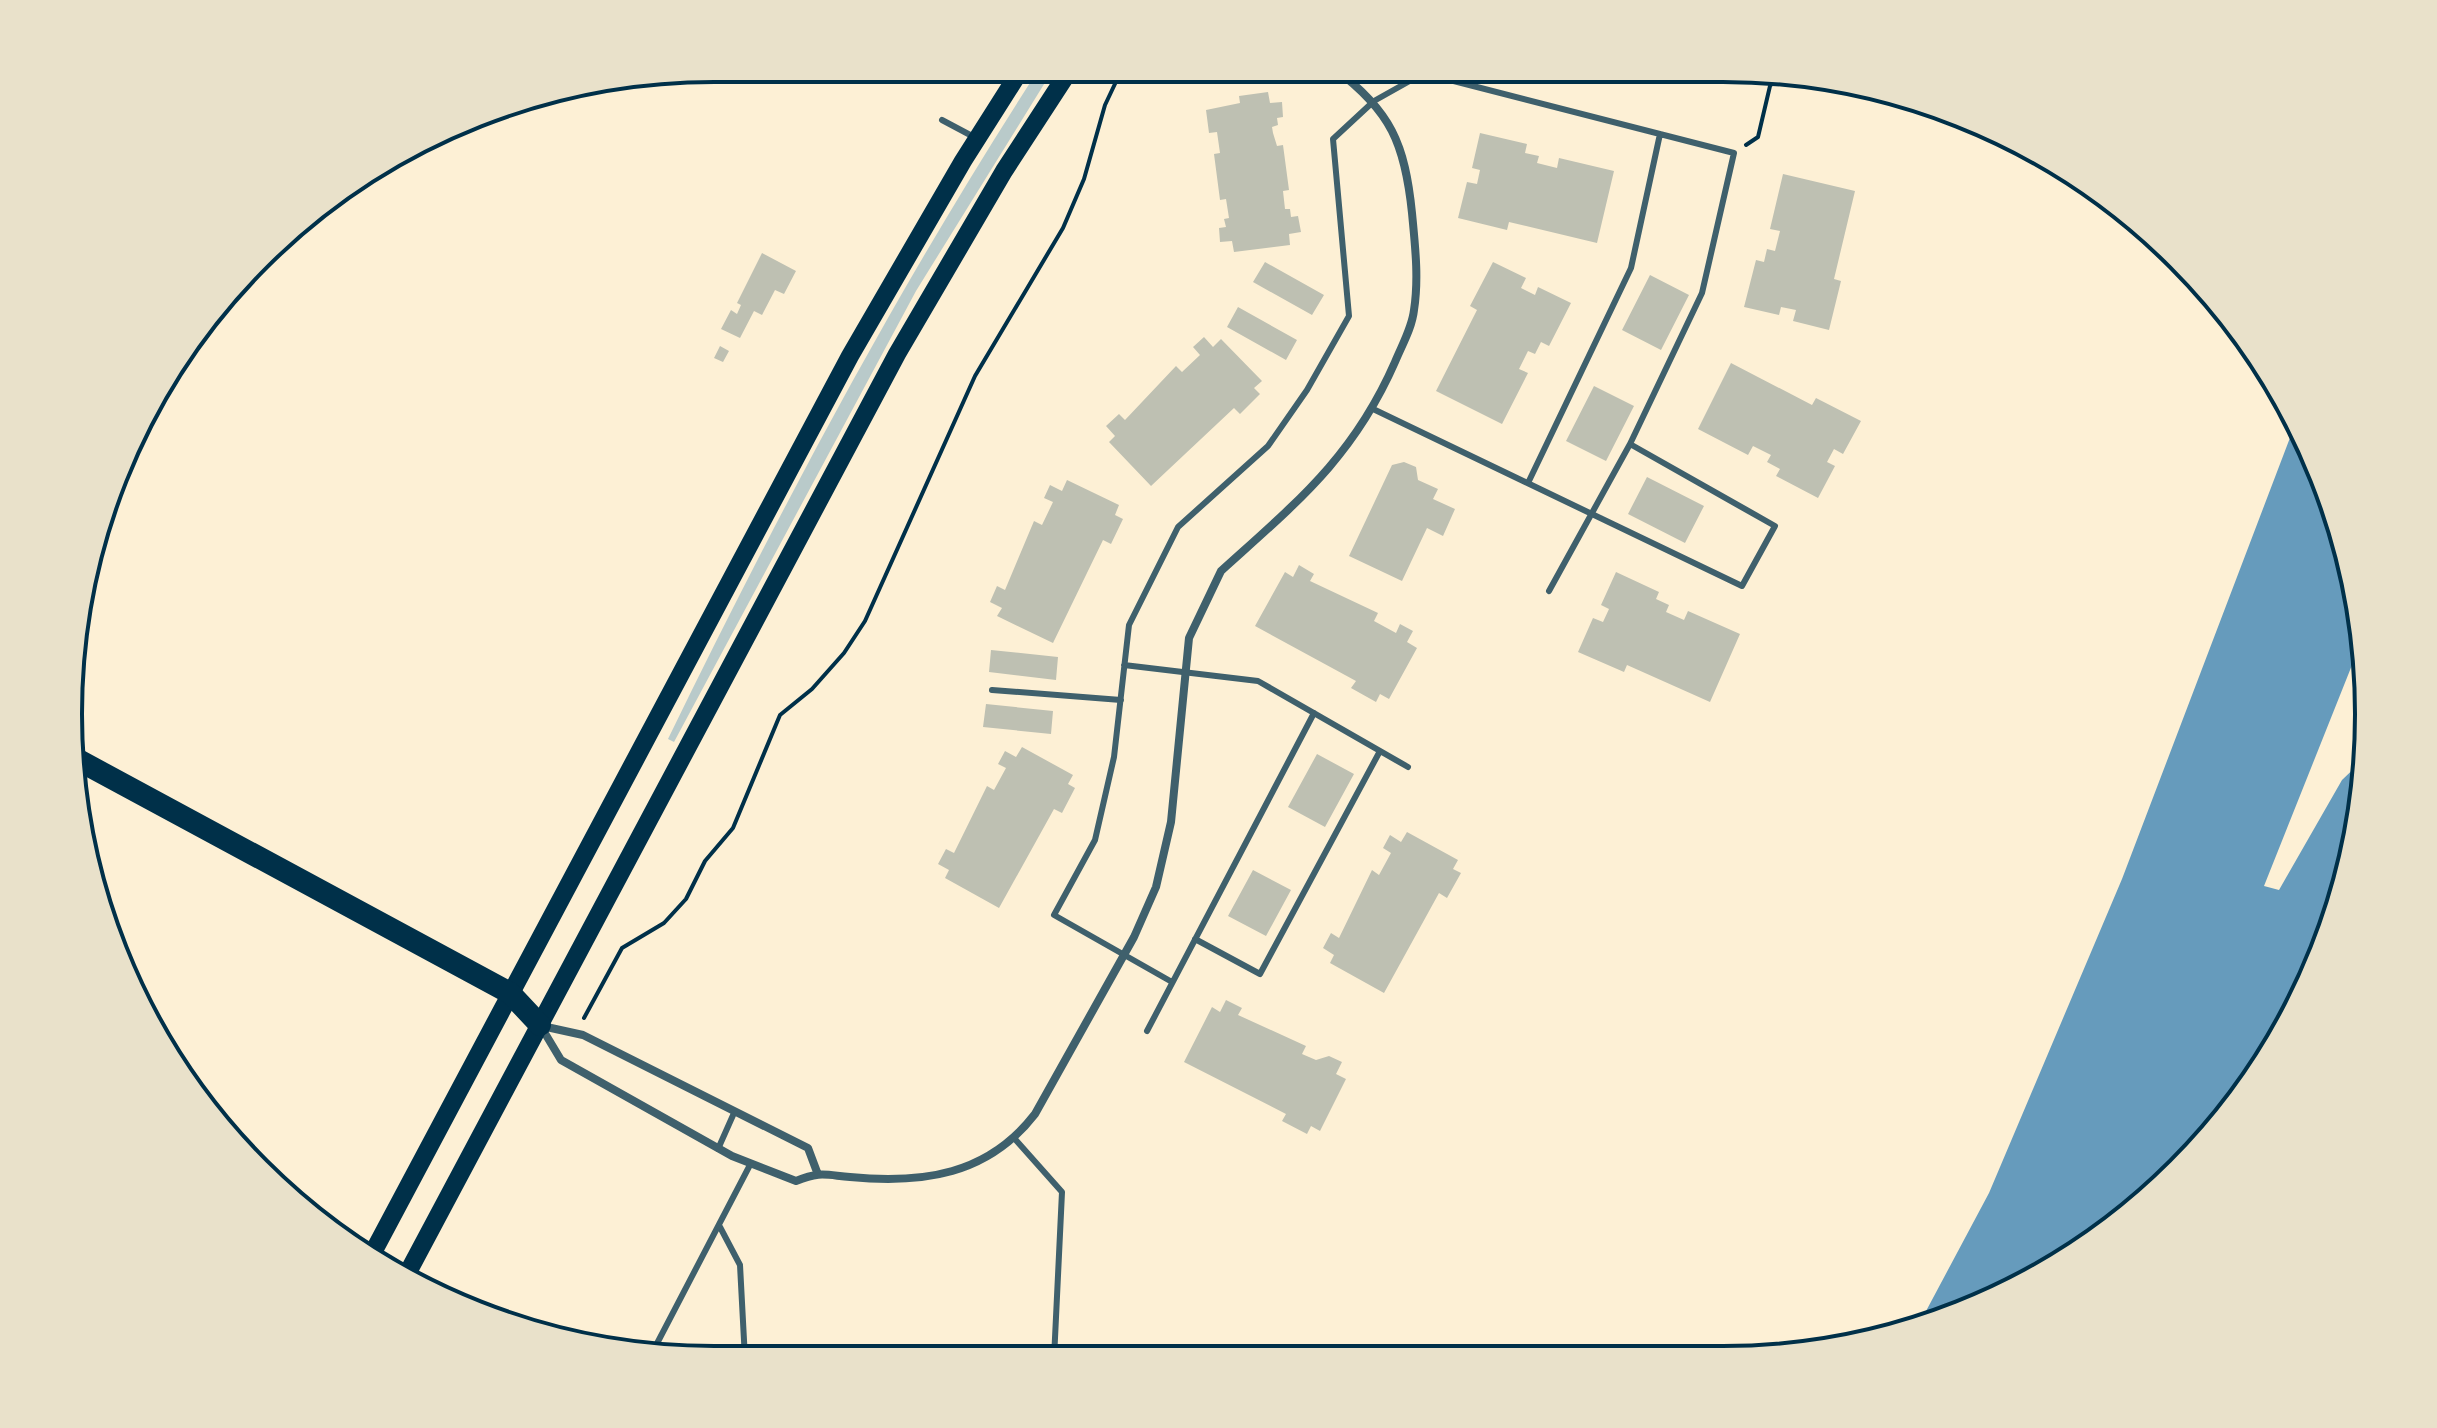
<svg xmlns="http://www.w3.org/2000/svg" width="2437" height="1428" font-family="'Noto Sans',sans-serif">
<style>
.green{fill:#b9caca}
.water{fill:#669bbc}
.building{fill:#bec0b2}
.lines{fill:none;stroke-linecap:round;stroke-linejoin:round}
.path{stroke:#003049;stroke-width:4}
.service{stroke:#3f606c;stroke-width:6}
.minor{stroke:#3f606c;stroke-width:8}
.primary{stroke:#003049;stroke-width:18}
.motorway{stroke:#003049;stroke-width:22}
.rim{fill:none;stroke:#003049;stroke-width:4}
</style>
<rect width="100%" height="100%" fill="#fdf0d5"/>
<path class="green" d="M1054,68L916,291L674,742L668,739C780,509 900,283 1039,69Z"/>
<path class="water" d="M2296,422L2320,466L2356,588L2362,640L2264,886L2279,890L2342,780L2365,758L2357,840L2320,961L2260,1073L2179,1171L2046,1273L1917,1328L1989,1193L2122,879Z"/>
<path class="building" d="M1268,92L1270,103L1282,102L1283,117L1277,118L1278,125L1272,127L1273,133L1277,146L1283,145L1289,190L1283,191L1285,209H1290L1291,217L1298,216L1301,232L1289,234L1290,245L1234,252L1232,241L1220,242L1219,228L1226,227L1224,219L1229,218L1226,199L1220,200L1214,154L1220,153L1217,132L1209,133L1206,110L1240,103L1239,96Z
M1480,133L1527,144L1525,153L1539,156L1537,163L1557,168L1559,158L1614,171L1597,243L1509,222L1507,230L1458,218L1467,182L1477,184L1480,170L1472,168Z
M1783,174L1855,191L1834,279L1841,281L1829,330L1793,321L1796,310L1781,307L1779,315L1744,307L1756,260L1764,262L1767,249L1775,251L1780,231L1770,229Z
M762,253L796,271L784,294L775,290L762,315L754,311L740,338L721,329L731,310L737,314L741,305L737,303Z
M1265,262L1324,295L1312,315L1253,282Z
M1493,262L1526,278L1521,288L1535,295L1538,287L1571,303L1549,346L1541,342L1535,354L1528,351L1519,369L1528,373L1502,424L1436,391L1477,310L1470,306Z
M1650,275L1689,295L1661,350L1622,330Z
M1238,307L1297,340L1286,360L1227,327Z
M1204,337L1213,347L1221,339L1262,381L1254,388L1260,394L1240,414L1234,408L1151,486L1109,442L1115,436L1106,426L1119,414L1125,420L1176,366L1182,372L1200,355L1193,347Z
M720,346L729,351L723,362L714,358Z
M1731,363L1812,405L1816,398L1861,421L1843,454L1834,449L1827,462L1835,466L1818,498L1776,476L1780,469L1767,462L1771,455L1753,446L1748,455L1698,429Z
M1594,386L1634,406L1606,461L1566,441Z
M1404,462L1416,467L1418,480L1438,489L1433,499L1455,509L1443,536L1427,528L1402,581L1349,556L1392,465Z
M1647,477L1704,506L1685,543L1628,514Z
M1067,480L1119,505L1115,515L1123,519L1111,544L1103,540L1053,643L997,616L1002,608L990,602L997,586L1005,590L1034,521L1042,525L1053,502L1044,498L1050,485L1062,491Z
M1299,565L1314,574L1310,581L1378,613L1374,621L1396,633L1400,624L1413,631L1407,642L1417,648L1389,699L1380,694L1376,702L1351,688L1356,681L1255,626L1285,572L1293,577Z
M1616,572L1659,592L1656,599L1669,605L1666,612L1684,620L1688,611L1740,634L1710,702L1627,665L1624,672L1578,652L1593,618L1603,622L1609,609L1601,605Z
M991,650L1058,657L1056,680L989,672Z
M986,704L1053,711L1051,734L983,727Z
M1022,747L1073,775L1068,784L1075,788L1062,813L1054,809L999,908L945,878L949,870L938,864L946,849L954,853L987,786L994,790L1006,768L998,764L1005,751L1016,757Z
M1317,754L1354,774L1325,827L1288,807Z
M1407,832L1458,860L1453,869L1461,873L1447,898L1439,893L1384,993L1330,963L1334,955L1323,948L1331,933L1339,938L1372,870L1379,875L1391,853L1383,848L1390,835L1401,842Z
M1253,870L1291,890L1266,936L1228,916Z
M1226,1000L1242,1008L1238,1015L1306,1046L1302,1054L1316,1060L1329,1056L1342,1062L1336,1074L1346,1079L1320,1131L1311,1126L1307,1134L1282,1121L1286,1114L1184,1062L1212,1007L1220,1012Z"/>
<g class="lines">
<path class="path" d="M1746,145L1758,137L1770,86L1781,73
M584,1018L622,948L664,923L686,899L705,861L733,828L780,715L812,689L844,653L865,621L975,376L1063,228L1084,179L1105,105L1122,69"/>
<path class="service" d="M905,68H912
M1889,94L1921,100
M942,120L974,137
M1528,483L1631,268L1660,134
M1549,591L1630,444
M1124,665L1258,681L1408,767
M992,690L1121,700
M1195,939L1260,974L1380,751
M1172,982L1054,915L1095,840L1114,757L1129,625L1178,527L1268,446L1307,390L1349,316L1333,139L1374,101L1415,78H1442L1734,153L1702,293L1630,444L1775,526L1742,586L1371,408
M1147,1031L1314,713
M1014,1138L1062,1192L1054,1359
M718,1149L734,1113
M720,1227L740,1265L745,1359
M651,1355L751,1163"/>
<path class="minor" d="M540,1025L561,1060L732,1156L796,1181C820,1171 826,1175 850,1177C923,1184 988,1175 1035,1114L1134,937L1156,887L1171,822L1189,638L1221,571C1296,503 1353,458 1395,362C1402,345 1412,328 1414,310C1419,278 1415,245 1412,213C1405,144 1391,111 1335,69
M542,1026L583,1035L808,1148L817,1172"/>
<path class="primary" d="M370,1258L850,356L963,161L1022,68
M406,1276L897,354L1004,171L1071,68"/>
<path class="motorway" d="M69,755L510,993L540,1025"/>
</g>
<path d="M0 0H2437V1428H0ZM714 82H1723A632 632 0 0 1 2355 714V714A632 632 0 0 1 1723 1346H714A632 632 0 0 1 82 714V714A632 632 0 0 1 714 82Z" fill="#e9e1ca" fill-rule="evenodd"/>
<path class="rim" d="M714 82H1723A632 632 0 0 1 2355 714V714A632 632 0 0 1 1723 1346H714A632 632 0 0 1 82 714V714A632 632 0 0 1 714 82Z"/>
</svg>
